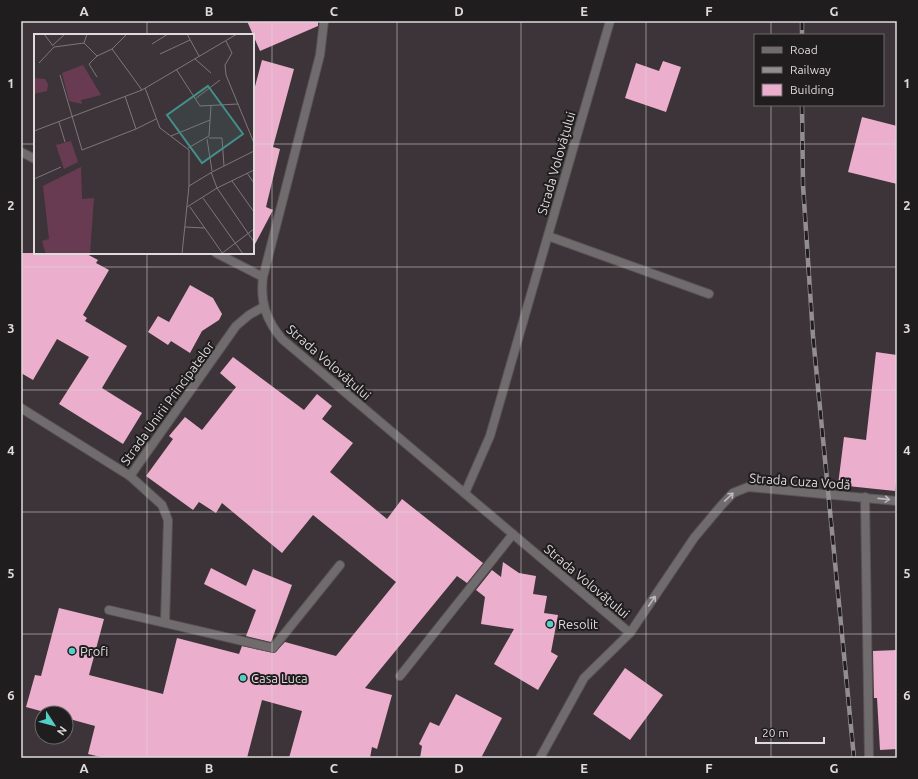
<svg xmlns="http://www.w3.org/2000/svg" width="918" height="779" font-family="Ubuntu,sans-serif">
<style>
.building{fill:#ebaecc}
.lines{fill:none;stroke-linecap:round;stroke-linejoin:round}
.service-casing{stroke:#595256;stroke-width:10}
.minor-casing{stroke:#595256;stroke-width:10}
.service{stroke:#706c6d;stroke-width:8}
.minor{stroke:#706c6d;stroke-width:8}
.rail-casing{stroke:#948d90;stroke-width:4.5}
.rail{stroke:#201d1e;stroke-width:3;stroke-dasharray:9;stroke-linecap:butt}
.oneway{stroke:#beb9bb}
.grid{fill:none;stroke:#dfdadc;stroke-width:1;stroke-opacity:0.55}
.poi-dot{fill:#55cec5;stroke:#201d1e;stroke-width:1.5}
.labels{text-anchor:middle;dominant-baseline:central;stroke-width:4;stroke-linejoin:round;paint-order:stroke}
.street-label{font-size:13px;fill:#dfdadc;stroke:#201d1e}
.poi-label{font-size:13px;fill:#dfdadc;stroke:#201d1e;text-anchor:start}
.inset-road{fill:none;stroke:#7d767a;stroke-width:1}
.view{fill:#438f8a;fill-opacity:0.15;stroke:#438f8a;stroke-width:2}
.inset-edge{fill:none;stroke:#dfdadc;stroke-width:2}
.neatline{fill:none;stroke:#dfdadc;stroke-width:1.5}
.grid-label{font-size:13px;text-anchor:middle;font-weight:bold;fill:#dfdadc}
</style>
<rect width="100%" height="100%" fill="#3c3438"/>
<path class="building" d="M247,21H318V26L260,51Z
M262,60L294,69L273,147L280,149L266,207L273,210L253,248V94Z
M663,61L681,67L666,112L625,98L636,63L659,71Z
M862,117L897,126V184L848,172Z
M21,253H85L98,260L96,263L109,270L83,315L87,318L85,321L127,346L102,388L142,413L123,444L59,404L89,357L57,339L33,380L21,373Z
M190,285L213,298L222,314L219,320L202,331L190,353L171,341L168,345L148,332L158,316L169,322Z
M876,352L897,355V473L895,491L838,485L844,437L866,440Z
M233,357L304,410L317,394L332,406L322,419L353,443L330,472L387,519L402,499L483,563L467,583L457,576L365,688L392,695L377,749L372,747L370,758H289L302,711L262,700L247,758H105L88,754L95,726L66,718V713H48L26,707L35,675L41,676L59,608L104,619L89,675L163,694L177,638L239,654L242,646L274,653L285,642L336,656L396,582L313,515L282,553L222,503L216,513L199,502L193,510L146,476L173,439L169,436L185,417L202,430L236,387L220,373Z
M503,562L519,573L536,576L533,594L547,596L544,613L558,615L551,652L558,656L538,690L494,664L514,629L481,624L485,597L476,590L492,570L501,577Z
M211,568L246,586L253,569L292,585L271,642L246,636L256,610L204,584Z
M897,650V749L880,750L877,698H874L873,651Z
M625,668L663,695L630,740L593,714Z
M456,694L502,718L481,758H420L422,746L419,744L430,722L439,726Z"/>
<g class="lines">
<g class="service-casing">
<path id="service" d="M548,236L709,294
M130,476L162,505L168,520L165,623
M109,610L273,648L340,565
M400,676L513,534"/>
</g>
<g class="minor-casing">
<path id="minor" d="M324,21L320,55L263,277C260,302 266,320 282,339L630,633
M21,152L35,159
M216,253L263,277
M21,408L130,476L236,326L249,315L263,307
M465,493L490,436L610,21
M865,497L869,758
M540,758L584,678L630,633L694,538L720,507L733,493L748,487L897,501"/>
</g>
<use href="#service" class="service"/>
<use href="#minor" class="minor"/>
<g class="rail-casing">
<path id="rail" d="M802,21V35
M802,105L803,185L813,336L854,758"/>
</g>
<use href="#rail" class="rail"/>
</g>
<defs><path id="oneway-shaft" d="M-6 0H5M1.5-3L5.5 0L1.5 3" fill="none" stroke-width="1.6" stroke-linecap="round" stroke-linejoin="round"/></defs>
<g class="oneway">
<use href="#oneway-shaft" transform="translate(729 497) rotate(-44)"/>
<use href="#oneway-shaft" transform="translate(884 499) rotate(6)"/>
<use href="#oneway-shaft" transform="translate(652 601) rotate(-56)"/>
</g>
<path class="grid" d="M147,21V35M272,21V758M397,21V758M521,21V758M646,21V758M771,21V35M771,105V758M21,144H35M253,144H897M147,253V758M21,267H897M21,390H897M21,512H897M21,634H897"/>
<g class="poi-dot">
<circle cx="550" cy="624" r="4"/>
<circle cx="72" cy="651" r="4"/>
<circle cx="243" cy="678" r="4"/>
</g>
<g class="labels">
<g class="street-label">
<text transform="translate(556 163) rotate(-74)">Strada Volovățului</text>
<text transform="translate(329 362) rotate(41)">Strada Volovățului</text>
<text transform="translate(167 403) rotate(-54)">Strada Unirii Principatelor</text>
<text transform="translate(800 481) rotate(4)">Strada Cuza Vodă</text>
<text transform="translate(587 581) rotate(40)">Strada Volovățului</text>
</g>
<g class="poi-label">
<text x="558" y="624">Resolit</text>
<text x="80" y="651">Profi</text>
<text x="251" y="678">Casa Luca</text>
</g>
</g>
<g transform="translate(34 34)">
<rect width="220" height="220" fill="#3c3438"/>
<path d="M49,31L67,61L47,66L48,70L35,67L28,39ZM0,44L11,45L14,50L13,57L0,60ZM37,107L44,128L30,135L22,111ZM47,133L48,165L60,164L56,220H12L8,207L15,205L9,152Z" fill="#693b53"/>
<path class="inset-road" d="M10,0L19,12M53,0L50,9L63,22L78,15L93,0M153,0L165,22M192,7L198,19L191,31L192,41L220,109M118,10L134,0M19,11L31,0M78,15L108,56M126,20L156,6M63,22L55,30L63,43M161,25L177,39M5,29L20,13L50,9M142,35L166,72L204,70M26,41L48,116L102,95M111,54L126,94L155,116V152L148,220M91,62L102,95L122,85M161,65L186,46M25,88L31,108M0,97L108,56L203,0M137,102L176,86M175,104H188L190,132M173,105L178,137M154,114L175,102L177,72M177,138L183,154L220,208M213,139L220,149M0,145L27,133M198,147L220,178M155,152L178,138L220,117M169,164L209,220M153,173L183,154L220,136M156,173L189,220M151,193L171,194M187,220L220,195"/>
<path class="view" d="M174,52L209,100L168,129L133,81Z"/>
<rect width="220" height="220" class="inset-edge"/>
</g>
<rect width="918" height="779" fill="none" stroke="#201d1e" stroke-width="44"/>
<rect x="754" y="34" width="130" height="72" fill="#201d1e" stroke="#6c696a"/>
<rect x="762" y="47" width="20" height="6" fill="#706c6d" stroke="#6c696a"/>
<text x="790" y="54" font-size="12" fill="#dfdadc">Road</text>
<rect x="762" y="67" width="20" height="6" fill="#948d90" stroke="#6c696a"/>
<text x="790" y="74" font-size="12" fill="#dfdadc">Railway</text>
<rect x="762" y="84" width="20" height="12" fill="#ebaecc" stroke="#6c696a"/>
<text x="790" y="94" font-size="12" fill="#dfdadc">Building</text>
<g transform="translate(54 725) rotate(126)"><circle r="19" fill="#201d1e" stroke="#6c696a"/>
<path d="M0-3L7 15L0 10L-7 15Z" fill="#55cec5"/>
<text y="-6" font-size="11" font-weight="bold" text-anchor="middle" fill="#dfdadc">N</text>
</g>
<path d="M756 737v6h68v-6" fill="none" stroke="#dfdadc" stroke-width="2"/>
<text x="762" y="737" font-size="12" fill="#dfdadc" stroke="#201d1e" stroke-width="3" paint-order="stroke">20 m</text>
<rect x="22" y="22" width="874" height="735" class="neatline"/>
<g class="grid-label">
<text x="84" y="16">A</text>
<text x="209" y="16">B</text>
<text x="334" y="16">C</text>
<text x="459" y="16">D</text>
<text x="584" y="16">E</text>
<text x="709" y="16">F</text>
<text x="834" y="16">G</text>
<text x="11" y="88">1</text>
<text x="907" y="88">1</text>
<text x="11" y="210">2</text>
<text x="907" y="210">2</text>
<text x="11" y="333">3</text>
<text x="907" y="333">3</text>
<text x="11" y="455">4</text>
<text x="907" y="455">4</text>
<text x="11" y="578">5</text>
<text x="907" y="578">5</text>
<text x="11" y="700">6</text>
<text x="907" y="700">6</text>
<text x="84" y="773">A</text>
<text x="209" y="773">B</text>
<text x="334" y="773">C</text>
<text x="459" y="773">D</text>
<text x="584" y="773">E</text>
<text x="709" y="773">F</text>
<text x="834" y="773">G</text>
</g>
</svg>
